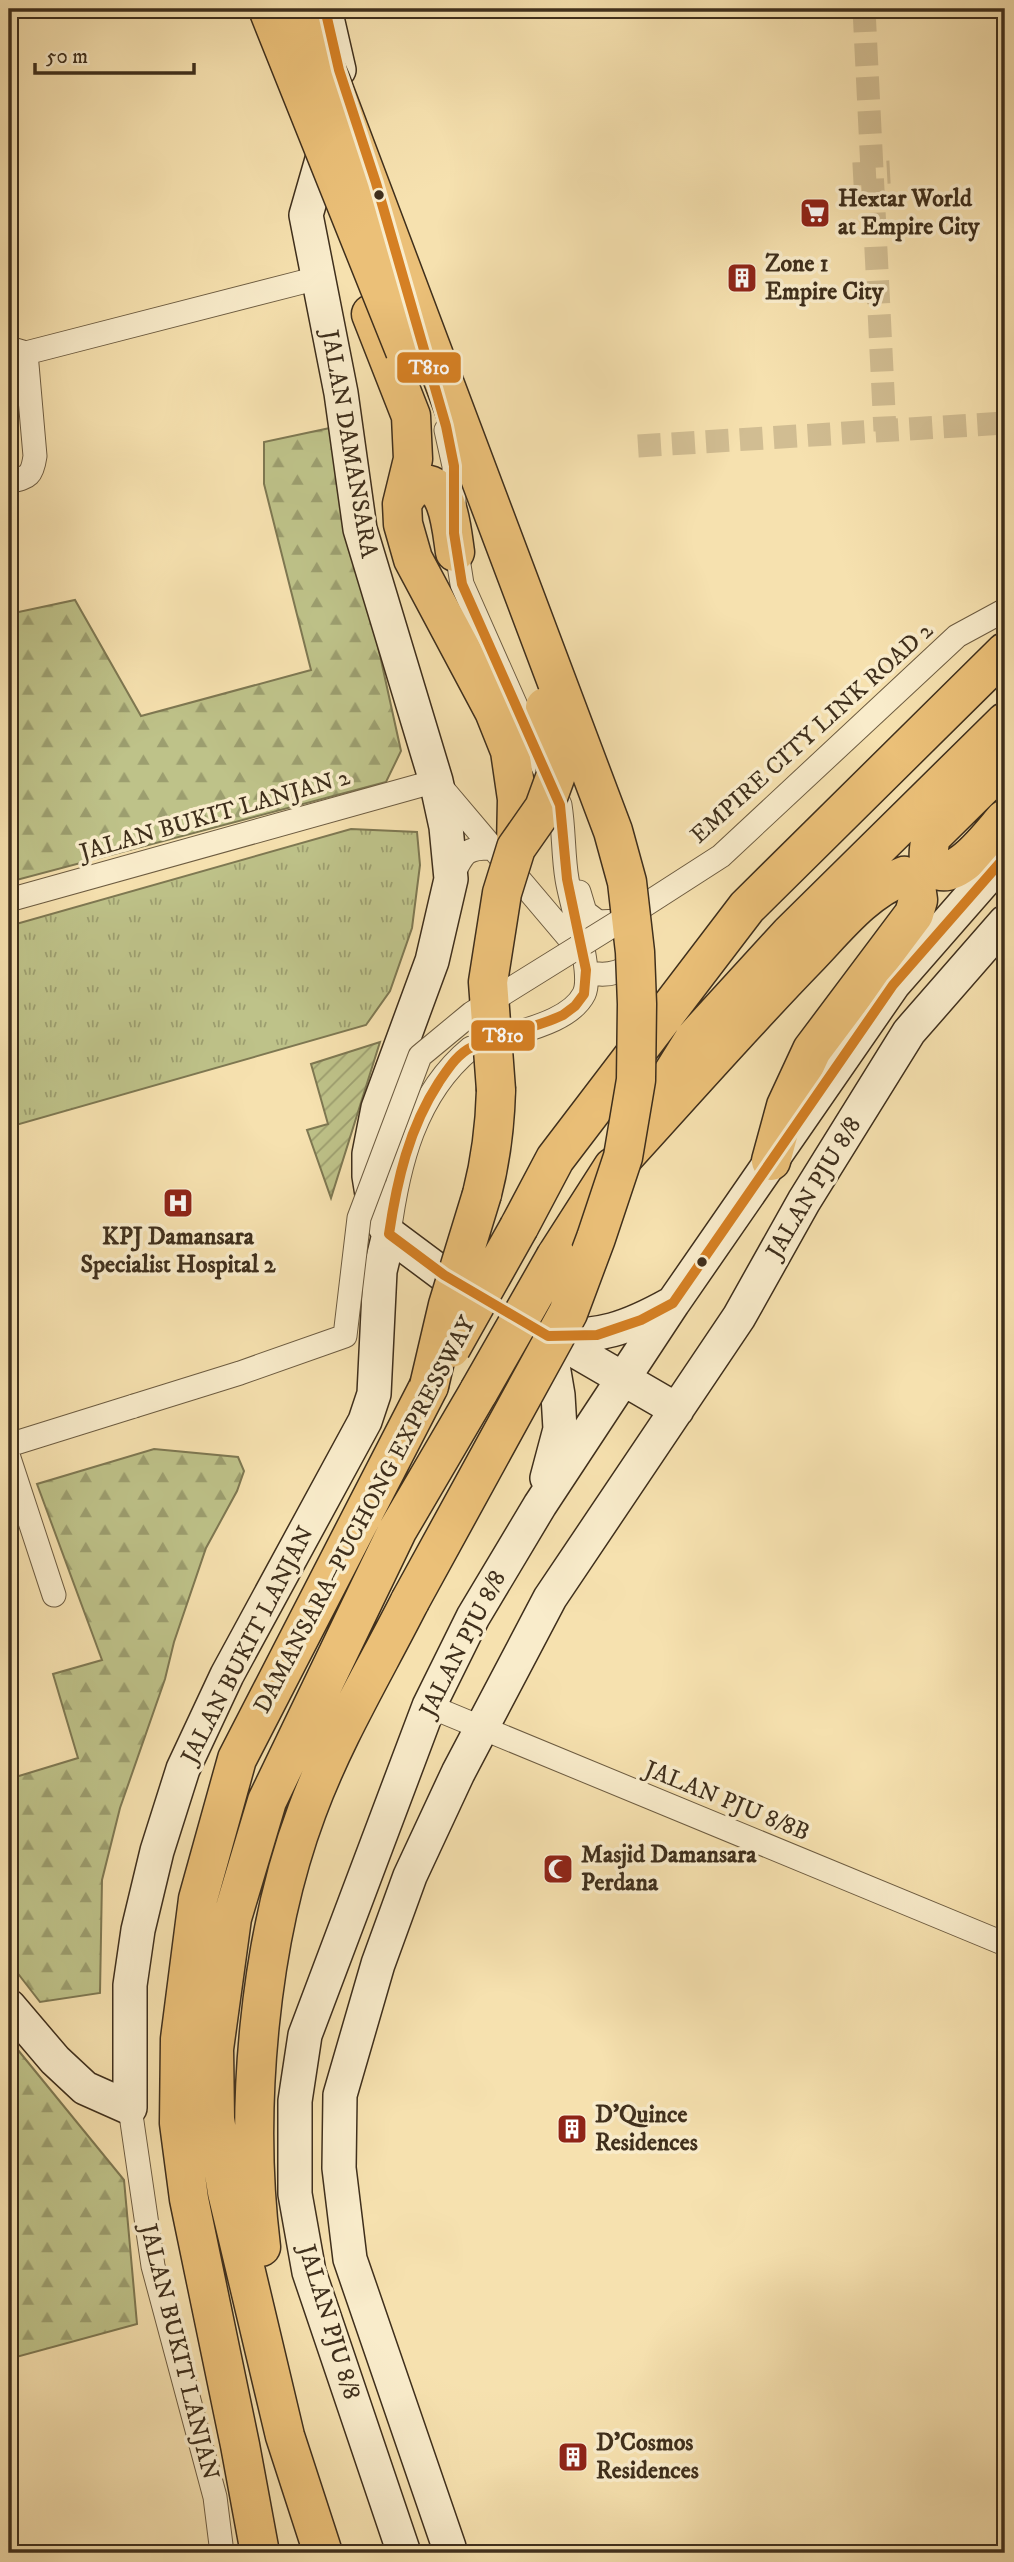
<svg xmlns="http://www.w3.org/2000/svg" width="1014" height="2562" font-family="'IM FELL DW Pica',serif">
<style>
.grass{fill:url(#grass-tufts);stroke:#7e7852;stroke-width:2}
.forest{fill:url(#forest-firs);stroke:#7e7852;stroke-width:2}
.garden{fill:url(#garden-furrows);stroke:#7e7852;stroke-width:2}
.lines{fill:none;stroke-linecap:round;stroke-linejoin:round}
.street-tunnel{stroke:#d1bd92;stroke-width:23;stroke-dasharray:23 11;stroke-linecap:butt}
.street-casing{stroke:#6d5c41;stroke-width:25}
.secondary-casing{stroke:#3f2f1c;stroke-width:36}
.highway-casing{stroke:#3f2f1c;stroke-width:41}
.street{stroke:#f9eccb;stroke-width:23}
.secondary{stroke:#f9eccb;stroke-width:33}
.highway{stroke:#ebc078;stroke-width:38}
.street-bridge-casing{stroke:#6d5c41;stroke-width:25;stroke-linecap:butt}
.highway-bridge-casing{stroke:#3f2f1c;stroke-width:41;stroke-linecap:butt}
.street-bridge{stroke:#f9eccb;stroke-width:23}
.highway-bridge{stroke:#ebc078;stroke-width:38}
.bus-1-casing{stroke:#f9eccb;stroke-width:16}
.bus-1{stroke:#d58024;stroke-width:10}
.bus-dot{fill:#3f2f1c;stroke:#f9eccb;stroke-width:2.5}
.labels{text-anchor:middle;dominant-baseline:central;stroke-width:7;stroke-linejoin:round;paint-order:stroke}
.poi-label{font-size:24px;font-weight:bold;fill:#3f2f1c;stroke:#f9eccb;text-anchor:start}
.street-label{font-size:24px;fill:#3f2f1c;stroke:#f9eccb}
.line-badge{stroke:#f9eccb;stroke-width:2.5}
.badge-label{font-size:19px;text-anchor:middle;font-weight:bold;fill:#fff}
</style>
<defs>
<pattern id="grass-tufts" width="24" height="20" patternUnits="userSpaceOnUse" patternTransform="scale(1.75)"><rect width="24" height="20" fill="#bec289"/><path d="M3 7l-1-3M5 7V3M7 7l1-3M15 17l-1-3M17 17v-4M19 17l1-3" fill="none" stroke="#9c9e6f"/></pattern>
<pattern id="forest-firs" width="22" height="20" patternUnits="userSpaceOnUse" patternTransform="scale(1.75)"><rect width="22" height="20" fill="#bec289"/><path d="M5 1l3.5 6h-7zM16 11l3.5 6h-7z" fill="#9c9e6f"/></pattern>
<pattern id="garden-furrows" width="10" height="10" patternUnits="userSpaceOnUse" patternTransform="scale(1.75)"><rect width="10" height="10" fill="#bec289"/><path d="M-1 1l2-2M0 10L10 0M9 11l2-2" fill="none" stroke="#9c9e6f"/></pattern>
</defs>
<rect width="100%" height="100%" fill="#f6e1af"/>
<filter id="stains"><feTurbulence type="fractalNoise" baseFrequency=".00286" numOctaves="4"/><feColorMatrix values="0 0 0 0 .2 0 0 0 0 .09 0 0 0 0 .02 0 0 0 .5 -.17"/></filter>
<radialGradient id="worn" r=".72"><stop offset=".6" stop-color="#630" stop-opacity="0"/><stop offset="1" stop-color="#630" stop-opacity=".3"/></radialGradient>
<path class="grass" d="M351,829L417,832L420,865L412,928L390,991L366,1025L9,1127V926Z"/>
<path class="forest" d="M330,428L401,751L386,782L9,882V614L75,600L141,716L311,670L264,484V442Z
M154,1449L238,1457L244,1471L237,1491L206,1548L174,1642L165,1679L120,1808L102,1880L100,1993L40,2002L9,1962V1779L78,1758L53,1674L102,1660L37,1484Z
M9,2039L124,2180L137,2324L9,2359Z"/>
<path class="garden" d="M380,1042L331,1198L307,1130L328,1124L311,1064Z"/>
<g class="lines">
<path class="street-tunnel" d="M864,9L885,431
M853,174L890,172
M638,446L1005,423"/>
<g class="street-casing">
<path id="street" d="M9,348L26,353L318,278
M446,430L454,466V533L462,584L560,805C564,829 563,856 567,879C571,905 594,973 584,994C572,1018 533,1028 510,1035
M9,482C28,477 32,477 35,456L26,353
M451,879C463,853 465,847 494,848
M579,892L585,912L598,922L620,921L721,856L957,636L1005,610
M9,900L436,781L579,950
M587,972C609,978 625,971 641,958
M389,1234C398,1165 415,1094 471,1048
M9,1445L134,1406
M9,1458L54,1595
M429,1706L1005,1944
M130,2108L153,2266L215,2497L222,2553"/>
</g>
<g class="secondary-casing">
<path id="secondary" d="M325,9L339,70
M329,135L306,215L341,393L360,529L436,781L446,827L451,879L432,961L378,1108L369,1154V1176L374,1207L389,1234L444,1275
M534,1327L677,1410
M549,1336C601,1337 626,1329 671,1304
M547,1478L560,1429L558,1395L548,1336
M9,2006L55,2060L85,2088L130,2108V1985L138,1930L157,1851L183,1769L227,1675L365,1421L374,1394L380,1271L389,1234
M449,2547L350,2259L339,2168L340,2095L378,1964L410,1876L458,1773L550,1598L739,1317L804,1201L909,1032L1005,922
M404,2553L309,2272L295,2194V2101L305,2035L429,1706L473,1617L540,1505L673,1303L893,985L1005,857"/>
</g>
<g class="highway-casing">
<path id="highway" d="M371,314L411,416L413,459L402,504L403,524L413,559L494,711L510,751L517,799L516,848
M402,504C407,495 411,488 421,485C449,479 452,534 455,552
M1005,764L931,837C929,848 925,861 936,869C957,882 993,832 1005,819
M666,1084L694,1039L790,934L1005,722
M612,1170C677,1099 740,1027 807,958C836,928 864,891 904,876L916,886L918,900L914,914L812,1050L786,1106L771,1161
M482,1194C491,1159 495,1126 496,1090
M519,1227L555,1159L747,907L1005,652
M556,1256L613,1167
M261,2247C244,2111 259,1939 307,1811C334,1738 375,1670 410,1601
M260,2553L240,2445L189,2199L179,2123L180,2039L198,1899L237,1759L429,1386
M323,2553L285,2436L227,2192L215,2119L214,2049L232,1918L267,1801L397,1531L479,1391"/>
</g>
<use href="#street" class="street"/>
<use href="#secondary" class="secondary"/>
<use href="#highway" class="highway"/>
<g class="street-bridge-casing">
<path id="street-bridge" d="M134,1406L240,1373L345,1336L359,1218L420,1056L472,1013L620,921"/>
</g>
<g class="highway-bridge-casing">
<path id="highway-bridge" d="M268,9L405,351
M299,9L331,82L613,831L627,882L635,952L637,1004L636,1080L623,1157L596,1238L568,1313L410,1601
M496,1090L488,982L502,893L516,848L544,808L556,775V740L545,707
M451,1348L519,1227
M429,1386L448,1305L482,1194
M479,1391L556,1256"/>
</g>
<use href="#street-bridge" class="street-bridge"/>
<use href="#highway-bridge" class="highway-bridge"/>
<g class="bus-1-casing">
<path id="bus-1" d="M325,9L339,70L376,183L446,426L454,466V533L462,584L560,805L567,879L586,970L584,994L575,1006L563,1015C534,1029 501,1033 472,1047C457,1054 448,1069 439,1082C409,1128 397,1180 389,1234L444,1275L548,1336L597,1335L641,1320L673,1303L893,985L1005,857"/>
</g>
<use href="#bus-1" class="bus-1"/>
</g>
<defs>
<g id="supermarket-square" transform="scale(1.575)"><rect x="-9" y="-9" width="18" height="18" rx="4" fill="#8f2418" stroke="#f9eccb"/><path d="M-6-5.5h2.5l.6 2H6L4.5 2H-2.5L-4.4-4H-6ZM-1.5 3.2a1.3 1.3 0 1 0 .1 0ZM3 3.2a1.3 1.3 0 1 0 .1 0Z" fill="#fff"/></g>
<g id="building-square" transform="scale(1.575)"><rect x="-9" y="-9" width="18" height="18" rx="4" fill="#8f2418" stroke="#f9eccb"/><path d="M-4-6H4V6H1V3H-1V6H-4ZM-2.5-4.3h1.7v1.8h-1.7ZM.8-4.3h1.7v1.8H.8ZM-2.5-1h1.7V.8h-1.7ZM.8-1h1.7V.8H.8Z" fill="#fff"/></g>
<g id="hospital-square" transform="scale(1.575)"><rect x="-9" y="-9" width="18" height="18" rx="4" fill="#8f2418" stroke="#f9eccb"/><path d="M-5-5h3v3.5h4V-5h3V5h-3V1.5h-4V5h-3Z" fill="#fff"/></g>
<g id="mosque-square" transform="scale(1.575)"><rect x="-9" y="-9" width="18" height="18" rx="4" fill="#8f2418" stroke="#f9eccb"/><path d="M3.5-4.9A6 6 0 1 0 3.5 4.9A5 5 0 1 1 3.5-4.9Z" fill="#fff"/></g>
</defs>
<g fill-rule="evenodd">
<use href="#supermarket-square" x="815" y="213"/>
<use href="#building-square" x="742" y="278"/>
<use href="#hospital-square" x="178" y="1203"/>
<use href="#mosque-square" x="558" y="1869"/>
<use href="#building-square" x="572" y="2129"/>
<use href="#building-square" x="573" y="2457"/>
</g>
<g class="bus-dot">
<circle cx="379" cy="195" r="6"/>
<circle cx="702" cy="1262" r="6"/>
</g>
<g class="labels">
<g class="poi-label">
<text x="838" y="199">Hextar World<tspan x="838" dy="28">at Empire City</tspan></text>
<text x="765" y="264">Zone 1<tspan x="765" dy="28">Empire City</tspan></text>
<text x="178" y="1237" text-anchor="middle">KPJ Damansara<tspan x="178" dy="28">Specialist Hospital 2</tspan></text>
<text x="581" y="1855">Masjid Damansara<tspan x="581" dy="28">Perdana</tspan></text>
<text x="595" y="2115">D'Quince<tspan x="595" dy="28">Residences</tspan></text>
<text x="596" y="2443">D'Cosmos<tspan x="596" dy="28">Residences</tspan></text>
</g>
<g class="street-label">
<text transform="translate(349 444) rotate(80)">JALAN DAMANSARA</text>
<text transform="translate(812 733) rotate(-42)">EMPIRE CITY LINK ROAD 2</text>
<text transform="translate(215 815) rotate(-16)">JALAN BUKIT LANJAN 2</text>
<text transform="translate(814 1188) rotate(-59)">JALAN PJU 8/8</text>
<text transform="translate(365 1515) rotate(-62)">DAMANSARA–PUCHONG EXPRESSWAY</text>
<text transform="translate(463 1644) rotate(-63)">JALAN PJU 8/8</text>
<text transform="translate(248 1645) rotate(-63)">JALAN BUKIT LANJAN</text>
<text transform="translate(727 1801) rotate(22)">JALAN PJU 8/8B</text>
<text transform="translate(329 2322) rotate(73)">JALAN PJU 8/8</text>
<text transform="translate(179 2352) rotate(76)">JALAN BUKIT LANJAN</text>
</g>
</g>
<g class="line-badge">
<rect x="396" y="351" width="66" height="33" rx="7" fill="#d58024"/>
<rect x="470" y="1019" width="66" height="33" rx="7" fill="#d58024"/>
</g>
<g class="badge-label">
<text x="429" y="374">T810</text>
<text x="503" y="1042">T810</text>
</g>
<rect width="1014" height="2562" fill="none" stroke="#f6e1af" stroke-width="35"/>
<rect x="10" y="10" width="993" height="2541" fill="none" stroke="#3f2f1c" stroke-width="3.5"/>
<rect x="18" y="18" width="979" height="2527" fill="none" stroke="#3f2f1c" stroke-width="2"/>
<path d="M35 63v10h159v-10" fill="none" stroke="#3f2f1c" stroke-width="3.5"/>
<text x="46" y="63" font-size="21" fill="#3f2f1c" stroke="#f9eccb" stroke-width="5" paint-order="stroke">50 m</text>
<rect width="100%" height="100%" filter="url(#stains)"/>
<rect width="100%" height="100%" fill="url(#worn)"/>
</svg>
